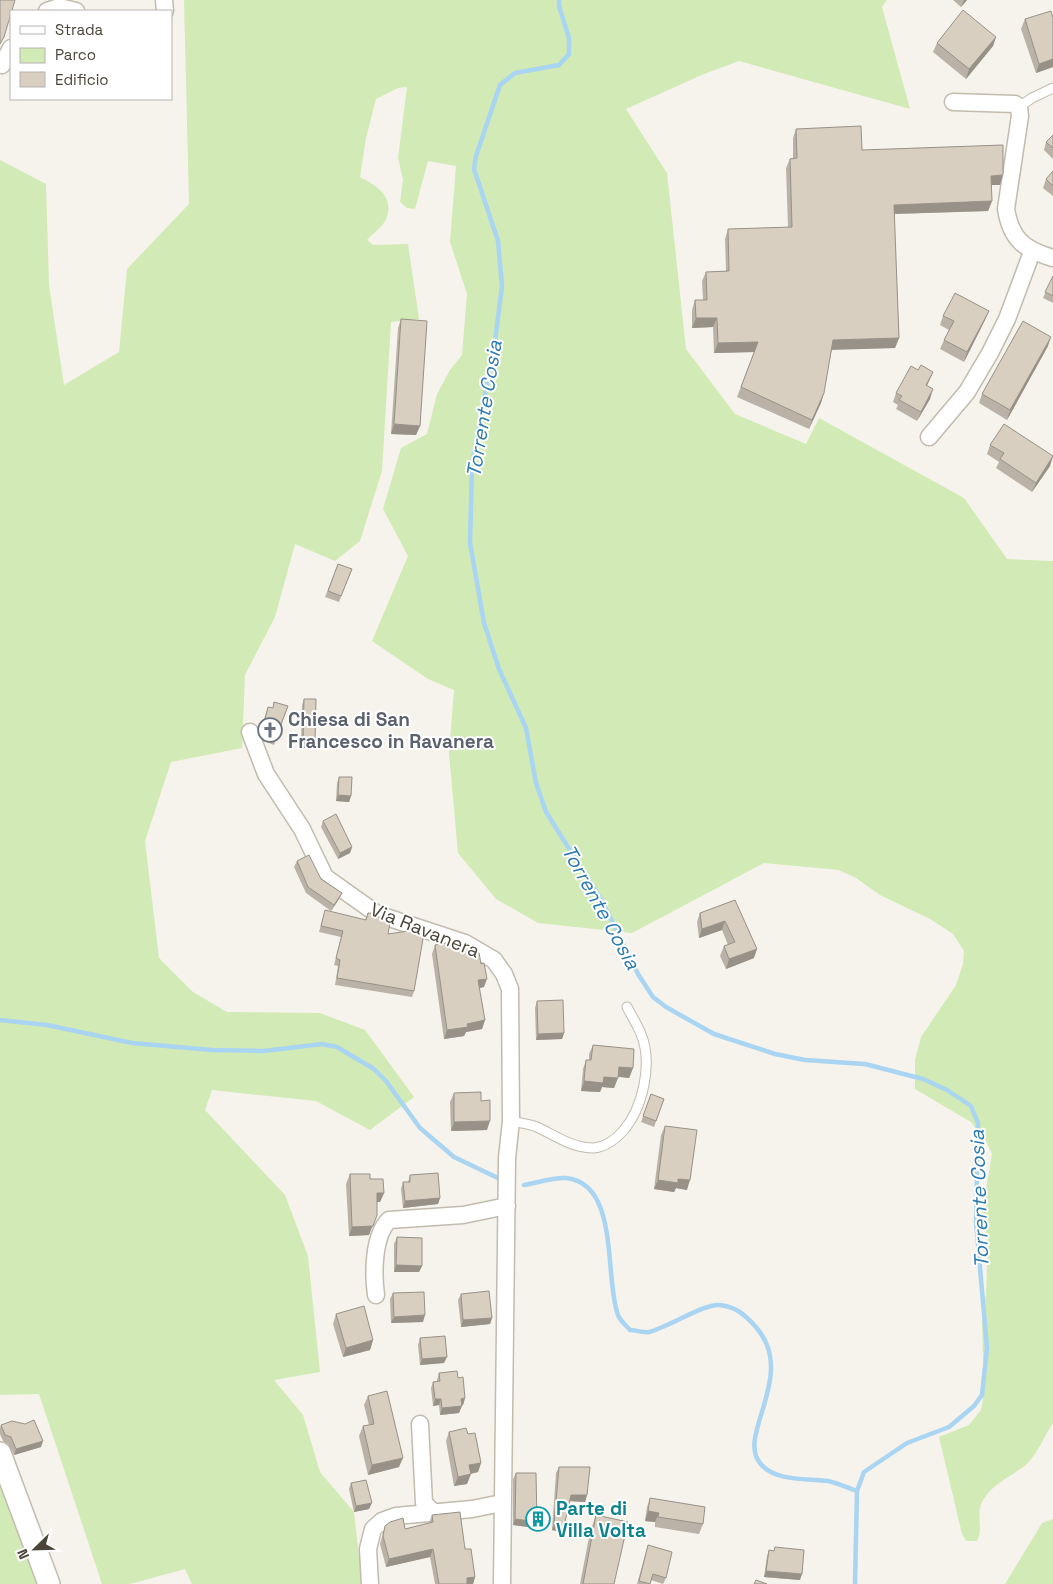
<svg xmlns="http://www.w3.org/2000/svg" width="1053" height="1584" font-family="'Space Grotesk',sans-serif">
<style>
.green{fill:#d2eab5}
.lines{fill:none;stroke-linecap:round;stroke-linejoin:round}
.stream{stroke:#a9d4f2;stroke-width:4.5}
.service-casing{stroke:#c2bbae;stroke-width:11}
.minor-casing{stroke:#c2bbae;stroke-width:19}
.tertiary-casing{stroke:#c2bbae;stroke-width:24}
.service{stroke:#fff;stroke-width:9}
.minor{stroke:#fff;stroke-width:16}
.tertiary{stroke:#fff;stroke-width:21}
.wall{fill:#bab2a6}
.shaded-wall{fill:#979187}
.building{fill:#d8cfc1;stroke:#979187}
.labels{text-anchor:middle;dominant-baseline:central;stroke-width:4;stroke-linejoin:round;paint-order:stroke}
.worship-label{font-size:19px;font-weight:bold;fill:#5b616d;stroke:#fff;text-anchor:start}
.street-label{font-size:19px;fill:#4b4439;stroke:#fff}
.culture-label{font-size:19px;font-weight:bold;fill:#0d838f;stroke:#fff;text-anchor:start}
.water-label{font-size:20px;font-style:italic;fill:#2e7ab2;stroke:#fff}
</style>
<rect width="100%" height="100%" fill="#f6f3ec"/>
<path class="green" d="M184,0H887L882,7L910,109L739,61L704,74L626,109L667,173L686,349L735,414L806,444L819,418L964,498L1007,559L1053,561V1423C1044,1436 1039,1451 1028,1463C1013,1476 994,1482 983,1500C975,1514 984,1527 977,1541H966L962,1534L939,1437L969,1425L981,1410L984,1393L982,1323L986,1294L988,1241L982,1213L992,1154L987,1143L971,1122L915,1089V1060L921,1037L956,985L963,964L964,951L953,934L930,919L880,895L856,878L839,870L764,863L632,933L538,923L496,899L458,853L449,753L454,690L428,679L372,641L408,556L383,509L401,448L427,434L437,394L450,370L462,355L467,294L450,242L456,166L428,161L415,209L407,208L400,202L403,180L398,158L407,87L398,88L376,99L366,138L360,177C377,186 395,197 386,219C383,227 372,234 367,240L373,245L408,244L419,319L391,322L382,471L360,541L335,561L295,544L275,617L245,675L242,748L171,762L145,841L159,958L193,992L227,1012L320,1013L365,1030L414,1097L370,1130L316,1101L212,1090L205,1110L285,1195L308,1256L320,1372L274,1380L303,1415L320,1472L354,1512L362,1584H192L185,1569L130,1584H102L39,1394L0,1395V160L46,184L49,285L64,385L119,352L127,269L189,204Z
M0,1467L41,1584H0Z
M1053,1519V1584H1005L1042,1523Z"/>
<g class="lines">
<path class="stream" d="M559,0V6L569,38V54L559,65L515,73L500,85L476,156L474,169L498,241L502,286L495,341L472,464L470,543L484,623L499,669L526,728L536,783L546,812L602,901L638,974L653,997L666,1007L714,1034L775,1054L805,1060L865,1064L923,1079L947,1090L971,1106L978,1123L976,1222L987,1348L982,1395L974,1406L949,1427L907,1443L864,1472L857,1491L855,1584
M0,1020L47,1025L132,1043L212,1050L264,1051L322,1044L337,1047L374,1069L386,1081L420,1128L454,1157L500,1179
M524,1185C537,1183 553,1177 566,1178C620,1183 604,1278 618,1315C620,1321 626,1325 630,1330C636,1330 643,1333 649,1332C667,1328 705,1303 720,1305C736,1307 744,1314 755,1326C799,1374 736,1435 760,1463C775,1482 806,1478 828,1481C838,1483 848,1488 857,1491"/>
<g class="service-casing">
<path id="service" d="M1019,107L1032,98L1053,88
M511,1121C520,1123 529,1124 537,1127C556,1136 572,1148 594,1148C605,1147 616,1139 623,1131C643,1108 653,1063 641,1034C637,1024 631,1015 627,1007"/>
</g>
<g class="minor-casing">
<path id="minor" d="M164,0L165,11
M47,11L59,7L76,11
M2,65L11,48
M953,102L1015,104L1019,107L1020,116L1006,209C1011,240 1025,250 1053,258
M929,437L967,392L990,353L1007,319L1032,252
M250,732L266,774L302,829L325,877L377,914L465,943L494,960L504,974L510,989L511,1121L507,1158L502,1584
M376,1295C373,1274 373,1236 389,1220L463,1215L507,1206
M420,1424L424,1503L433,1512
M370,1584L368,1549L373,1529L382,1521L396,1516L472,1509L502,1503"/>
</g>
<g class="tertiary-casing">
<path id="tertiary" d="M0,1453L49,1584"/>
</g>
<use href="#service" class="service"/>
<use href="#minor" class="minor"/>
<use href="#tertiary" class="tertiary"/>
</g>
<path class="wall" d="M953,0H967L961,7Z
M1053,18V67L1036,73L1021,29L1025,19Z
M996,37L993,46L966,79L933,52L937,43Z
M796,129L862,150L1000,185H991L992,201L988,211L894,214L899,338L895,348L832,349L821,403L809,429L737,397L754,352L714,353L713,327L692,328V310L695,300H703L702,281L706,272L726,271L725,239L728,229L788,228L786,168L790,159L793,158V138Z
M1053,135V159L1044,150L1046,142Z
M1053,171V196L1043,188L1046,179Z
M1053,276V303L1043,298Z
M943,316L985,320L964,362L940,349L944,340L949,330L940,325Z
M401,319L420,426L416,435L391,434L398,328Z
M1048,346L1007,420L979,403L982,394Z
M918,370L933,372L927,386L930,399L917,421L896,409L898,405L893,402L896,393Z
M990,445L1050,466L1032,492L996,468L999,462L987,454Z
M338,564L352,569L339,602L325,597Z
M304,699L313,748H301L302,705Z
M288,706L274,745L264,741L260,731L268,707L272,708Z
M339,777L351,796L349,802L336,801L337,783Z
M323,821L352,847L350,853L338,859L321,827Z
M297,861L342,893L339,899L331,911L306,893L294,867Z
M735,900L754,958L726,969L720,956L724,946L728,945L722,930L699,938L697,922L700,913Z
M325,910L365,920L368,913L388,934L414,991L412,997L335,985L338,966L334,965L341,937L319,932Z
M435,945L484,987L479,988L485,1020L482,1029L466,1032L464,1036L444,1039L432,954Z
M537,1001L564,1033L562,1039L536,1040L535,1008Z
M593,1045L633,1068L629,1078L618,1077L614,1088L602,1087L600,1092L581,1091L583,1069L586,1060H589V1054Z
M454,1093L481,1101L487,1130L451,1131L450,1102Z
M651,1094L664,1099L654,1127L641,1122Z
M665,1126L687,1190L676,1188L674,1192L654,1189L661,1135Z
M350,1174L370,1179L384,1193L380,1202H377L369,1235L349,1236L346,1184Z
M410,1175L440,1198L438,1204L403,1208L401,1189L403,1182H408Z
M397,1237L422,1266L419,1272H394V1244Z
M393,1293L423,1322L391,1323L390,1299Z
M461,1294L492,1318L490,1324L461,1327L458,1300Z
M336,1314L373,1340L370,1350L343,1357L333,1324Z
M420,1338L444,1363L420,1365L418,1345Z
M439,1373L458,1378L465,1398L463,1405H461L459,1413L440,1415L439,1405L433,1406L431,1388L433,1382H437V1380Z
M368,1396L399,1467L368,1475L359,1436L363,1426L369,1425L364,1405Z
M1,1425L41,1447L14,1455L8,1444L3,1441L0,1434V1428Z
M449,1432L481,1463L478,1472L470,1474L467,1484L454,1486L446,1441Z
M559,1467L587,1495L585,1502L569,1501L562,1532L552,1530L556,1473Z
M516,1473L535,1528L513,1525V1479Z
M351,1483L369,1509L354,1512L349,1489Z
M650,1498L703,1524L699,1534L655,1527V1522L645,1521L647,1507Z
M432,1515L465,1549L475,1577L473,1584H435L430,1557L386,1567L380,1544L385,1526L405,1529L429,1523Z
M596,1515L614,1584H580L590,1532Z
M648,1545L666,1578L663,1584L651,1580L650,1584H637Z
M775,1547L800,1580L764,1577L767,1556L769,1550L774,1551Z"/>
<path class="shaded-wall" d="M964,0H967L961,7Z
M996,37L993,46L966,79L969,69Z
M1053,59V67L1036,73L1039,64Z
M1003,175L1000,185H987L991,176Z
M992,201L988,211L891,214L894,205Z
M989,311L985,320L964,362L967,352Z
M696,318H717L713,327L692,328Z
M1051,337L1048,346L1007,420L1010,410Z
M899,338L895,348L830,350L833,340Z
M758,342L755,352L714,353L718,343Z
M933,372L929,381L922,394L926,385Z
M933,389L930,399L917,421L921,412Z
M824,393L821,403L809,429L812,420Z
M394,424L420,426L416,435L391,434Z
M1053,456L1050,466L1032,492L1036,483Z
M303,741H315L313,748H301Z
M338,795L351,796L349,802L336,801Z
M352,847L350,853L338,859L340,853Z
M342,893L339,899L331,911L334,905Z
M725,921L722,930L699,938L702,929Z
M757,949L754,958L726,969L729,959Z
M487,979L484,987L475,989L478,980Z
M485,1020L482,1029L466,1032L464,1036L444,1039L447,1030L467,1024Z
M564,1033L562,1039L536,1040L538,1034Z
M619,1067L633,1068L629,1078L615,1076Z
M604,1077L618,1078L614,1088L602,1087L600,1092L581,1091L584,1081Z
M490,1121L487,1130L451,1131L454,1122Z
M678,1179L690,1180L687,1190L676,1188L674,1192L654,1189L658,1180Z
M377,1193H384L380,1202H373Z
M440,1198L438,1204L403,1208L405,1201Z
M377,1215L369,1235L349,1236L352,1227Z
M396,1265L422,1266L419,1272H394Z
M425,1315L423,1322L391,1323L394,1317Z
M492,1318L490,1324L461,1327L463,1320Z
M373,1340L370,1350L343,1357L346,1348Z
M447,1357L444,1363L420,1365L422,1359Z
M465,1398L463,1405H459L461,1399Z
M435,1399H441L439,1405L433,1406Z
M462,1406L459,1413L440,1415L442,1408Z
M43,1441L41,1447L14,1455L16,1449Z
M403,1458L399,1467L368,1475L372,1465Z
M481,1463L478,1472L465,1475L469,1465Z
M471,1474L467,1484L454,1486L458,1477Z
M571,1495H587L585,1502L568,1501Z
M372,1503L369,1509L354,1512L356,1506Z
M648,1511L659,1513L655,1522L645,1521Z
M515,1519L537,1522L535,1528L513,1525Z
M554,1524L564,1526L562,1532L552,1530Z
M433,1549L430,1557L386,1567L389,1559Z
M766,1571L802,1574L800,1580L764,1577Z
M475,1577L473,1584H465L467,1578Z"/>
<path class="building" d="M0,0H15L4,37L0,44Z
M963,10L996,37L969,69L937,43Z
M1051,11L1053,18V59L1039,64L1025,19Z
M861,126L862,150L1003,145V175L991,176L992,201L894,205L899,338L833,340L824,393L812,420L741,387L758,342L718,343L717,318H696L695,300H707L706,272L729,271L728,229L792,227L790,159L797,158L796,129Z
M1053,135V148L1046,142Z
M1053,171V186L1046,179Z
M1053,276V296L1045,292Z
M955,293L989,311L967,352L944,340L954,321L943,316Z
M401,319L427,321L420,426L394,424Z
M1023,321L1051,337L1010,410L982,394Z
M921,365L933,372L926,385L933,389L921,412L899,400L902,396L896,393L911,366L918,370Z
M1004,424L1053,456L1036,483L1000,459L1004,453L990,445Z
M338,564L352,569L341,596L328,591Z
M304,699H316L315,741H303Z
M274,702L288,706L278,732L269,729L265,719L268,707L273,708Z
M339,777H352L351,796L338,795Z
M336,814L352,847L340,853L323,821Z
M309,855L321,879L342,893L334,905L308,887L297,861Z
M735,900L757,949L729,959L724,946L735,942L725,921L702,929L700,913Z
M325,910L366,920L368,913H370L390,922L388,934L415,930L424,933L414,991L337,978L340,960L336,958L343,931L321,926Z
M457,941L464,944L479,953L481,964L484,963L487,979L478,980L485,1020L467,1024L468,1027L447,1030L435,945Z
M563,1000L564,1033L538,1034L537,1001Z
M593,1045L634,1049L633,1068L619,1067L618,1078L604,1077L603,1083L584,1081L586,1060H591Z
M481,1092V1101L490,1100V1121L454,1122V1093Z
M651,1094L664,1099L656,1121L643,1116Z
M665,1126L697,1130L690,1180L678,1179V1183L658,1180Z
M438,1173L440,1198L405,1201L403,1182H410V1175Z
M350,1174H370V1179H383L384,1193H377V1215L373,1226L352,1227Z
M397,1237L422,1238V1266L396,1265Z
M489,1291L492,1318L463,1320L461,1294Z
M424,1292L425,1315L394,1317L393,1293Z
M364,1306L373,1340L346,1348L336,1314Z
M445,1336L447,1357L422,1359L420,1338Z
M457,1371L458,1378L463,1377L465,1398L461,1399L462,1406L442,1408L441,1399H435L433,1382L440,1381L439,1373Z
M387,1391L403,1458L372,1465L363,1426L374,1424L368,1396Z
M34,1420L43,1441L16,1449L11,1437L5,1435L1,1425L12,1421L25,1424Z
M466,1428L468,1434L475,1433L481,1463L469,1465L471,1474L458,1477L449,1432Z
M559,1467H590L587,1495H571L564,1526L554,1524Z
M516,1473H536L537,1522L515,1519Z
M366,1480L372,1503L356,1506L351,1483Z
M650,1498L705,1507L703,1524L658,1517L659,1513L648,1511Z
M460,1512L465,1549H471L475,1577L467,1578V1584H439L433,1549L389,1559L383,1536L385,1526L390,1522L403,1518L405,1529L433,1522L432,1515Z
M596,1515L628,1522L614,1584H583Z
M648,1545L672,1552L666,1578L653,1574L650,1584L639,1581Z
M775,1547L804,1550L802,1574L766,1571L769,1550L774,1551Z
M756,1580L767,1584H754Z"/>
<defs>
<g id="church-ring" transform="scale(1.25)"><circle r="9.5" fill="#fff" stroke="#6b7280" stroke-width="1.5"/><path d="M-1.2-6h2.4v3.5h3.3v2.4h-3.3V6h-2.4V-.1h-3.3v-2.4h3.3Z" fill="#6b7280"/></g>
<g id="building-ring" transform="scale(1.25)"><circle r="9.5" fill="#fff" stroke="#0f9aa8" stroke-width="1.5"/><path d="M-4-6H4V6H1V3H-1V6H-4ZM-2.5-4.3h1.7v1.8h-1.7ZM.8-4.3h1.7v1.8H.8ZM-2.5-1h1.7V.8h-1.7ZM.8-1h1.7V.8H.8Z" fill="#0f9aa8"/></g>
</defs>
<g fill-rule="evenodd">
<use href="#church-ring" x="270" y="730"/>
<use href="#building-ring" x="538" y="1519"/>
</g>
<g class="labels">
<g class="worship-label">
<text x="288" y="719">Chiesa di San<tspan x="288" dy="22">Francesco in Ravanera</tspan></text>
</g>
<g class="street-label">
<text transform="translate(425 930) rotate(22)">Via Ravanera</text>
</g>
<g class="culture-label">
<text x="556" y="1508">Parte di<tspan x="556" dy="22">Villa Volta</tspan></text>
</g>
<g class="water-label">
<text transform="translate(484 409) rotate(-81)">Torrente Cosia</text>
<text transform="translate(601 907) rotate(61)">Torrente Cosia</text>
<text transform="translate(979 1199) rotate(-92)">Torrente Cosia</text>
</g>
</g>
<rect x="10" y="10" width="162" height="90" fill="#ffffff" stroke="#b7b4b0"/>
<rect x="20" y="26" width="25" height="8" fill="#ffffff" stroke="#b7b4b0"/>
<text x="55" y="35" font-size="15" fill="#4b4439">Strada</text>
<rect x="20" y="48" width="25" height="15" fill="#d2eab5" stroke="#b7b4b0"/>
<text x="55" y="60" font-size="15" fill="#4b4439">Parco</text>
<rect x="20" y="72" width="25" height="15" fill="#d8cfc1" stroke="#b7b4b0"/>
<text x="55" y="85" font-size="15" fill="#4b4439">Edificio</text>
<g transform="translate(35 1549) rotate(247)" stroke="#ffffff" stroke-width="4" paint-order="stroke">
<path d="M0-4L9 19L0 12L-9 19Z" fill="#4b4439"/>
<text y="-8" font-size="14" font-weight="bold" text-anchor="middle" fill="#4b4439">N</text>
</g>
</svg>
